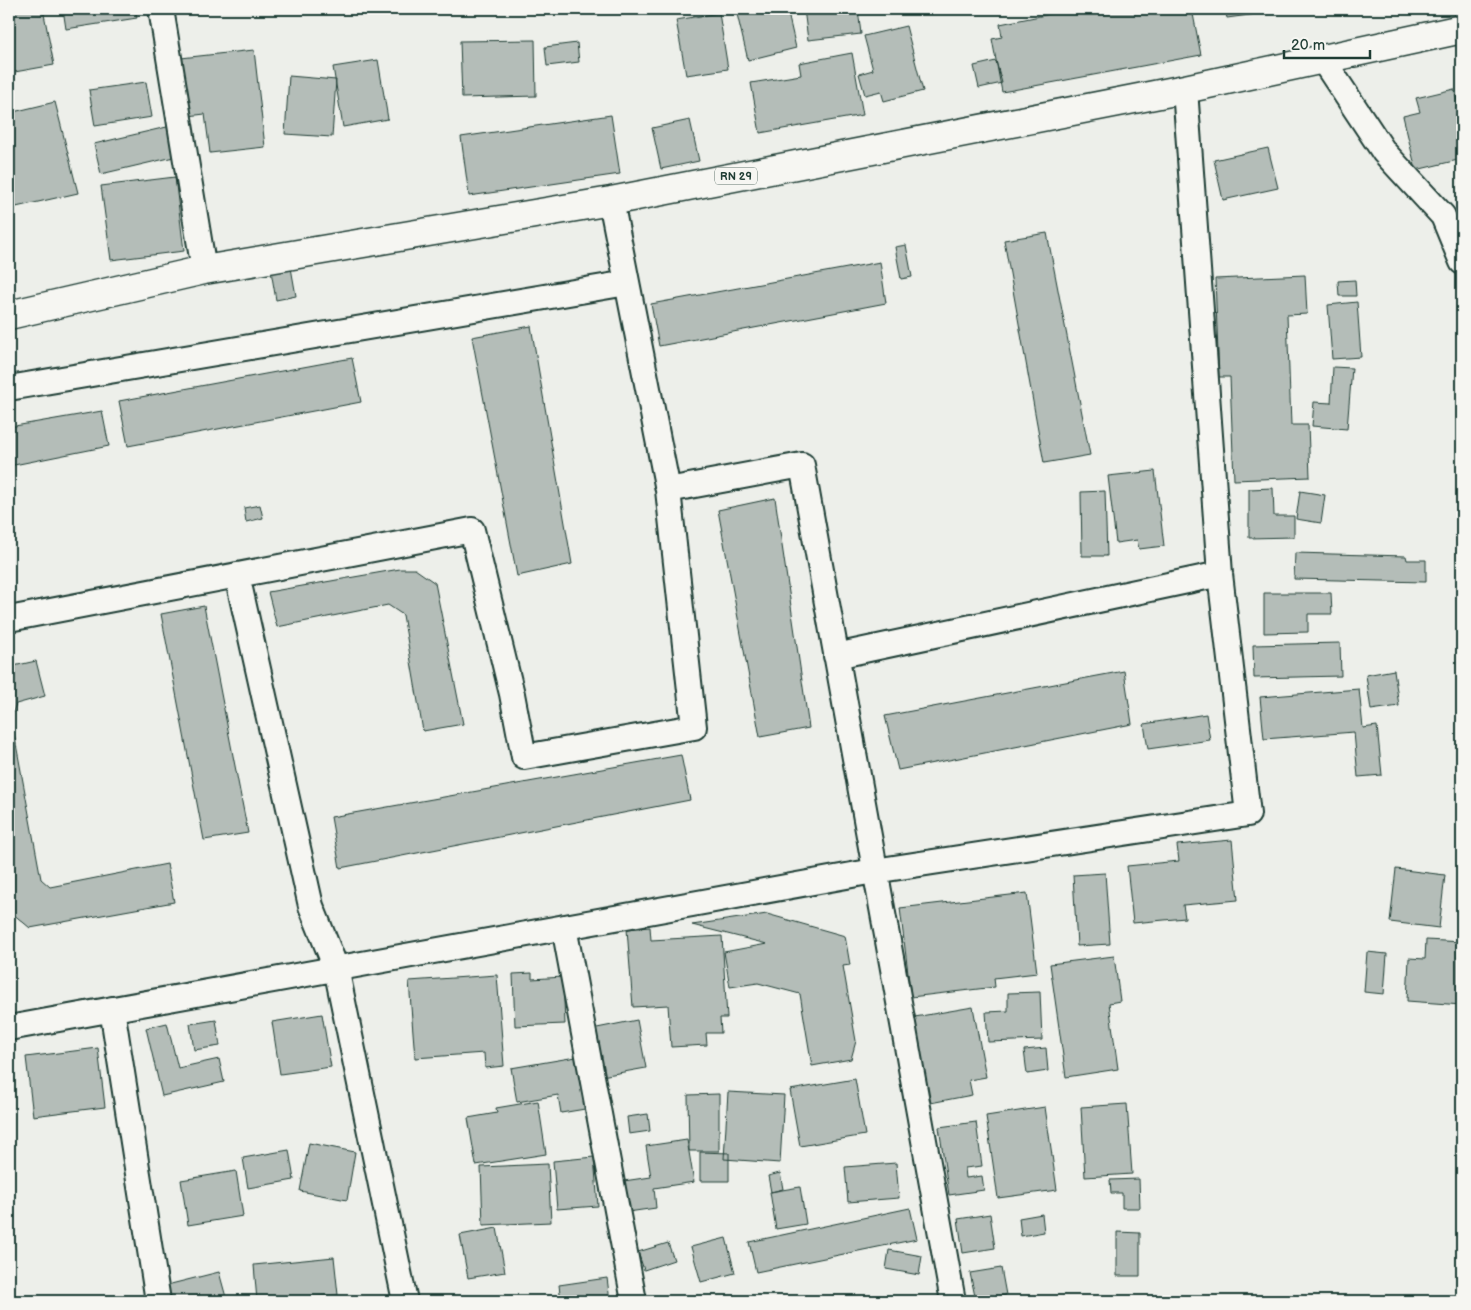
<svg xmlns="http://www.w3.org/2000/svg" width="1471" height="1310" font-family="'Balsamiq Sans',sans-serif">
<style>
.building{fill:#b4bdb8;stroke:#1f3d34}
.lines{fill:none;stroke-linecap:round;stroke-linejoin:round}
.minor-casing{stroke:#1f3d34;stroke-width:28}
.primary-casing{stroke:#1f3d34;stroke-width:31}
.minor{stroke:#f6f6f2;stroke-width:24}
.primary{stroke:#f6f6f2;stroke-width:28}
.labels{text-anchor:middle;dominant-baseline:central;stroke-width:4;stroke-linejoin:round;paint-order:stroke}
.shield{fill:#f6f6f2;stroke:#60746d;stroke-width:1}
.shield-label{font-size:11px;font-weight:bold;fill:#1f3d34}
</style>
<rect width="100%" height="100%" fill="#edefea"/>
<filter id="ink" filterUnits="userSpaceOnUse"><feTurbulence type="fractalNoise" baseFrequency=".02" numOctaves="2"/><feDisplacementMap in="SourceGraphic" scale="10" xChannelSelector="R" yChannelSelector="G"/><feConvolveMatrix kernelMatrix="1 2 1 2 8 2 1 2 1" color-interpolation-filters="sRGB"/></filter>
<g filter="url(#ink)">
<path class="building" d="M29,9H43L54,65L9,73V12Z
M63,9H135L137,18L66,29Z
M759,9H787L796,48L748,60L737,14Z
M804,9H858L861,34L808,40Z
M1059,9H1192L1201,55L1002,92L992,39L1002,37L1000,24L1060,12Z
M1225,9H1294L1227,18Z
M719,13L728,69L686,75L676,20Z
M906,26L923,91L884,101L881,91L865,95L859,74L873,70L864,36Z
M535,40L536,96L462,98L460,41Z
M577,43L579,62L547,66L545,47Z
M254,50L265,147L210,153L205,114L188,116L181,58Z
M852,53L863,115L760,133L751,83L801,75L799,63Z
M378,60L388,119L343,127L333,67Z
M996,61L1002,83L979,88L974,66Z
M289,76L336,80L332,137L285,134Z
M146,82L152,117L95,126L89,90Z
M1454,89L1462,121V159L1416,170L1403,116L1420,112L1416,98Z
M55,102L78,193L16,207L9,178V113Z
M611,115L620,174L469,196L461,137Z
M690,120L699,161L661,169L652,128Z
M171,126L178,156L101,174L94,144Z
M1268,148L1278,188L1223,200L1214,160Z
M175,177L184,251L111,260L101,186Z
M1047,233L1090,455L1044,463L1004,240Z
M906,245L912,277L901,279L895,247Z
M290,262L296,296L276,300L270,265Z
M880,262L886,303L659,346L651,304Z
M1305,275L1307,314L1287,315L1291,425H1308L1310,477L1234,480L1230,377H1219L1215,279Z
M1355,280L1356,296H1339L1338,281Z
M1357,302L1361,357L1332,359L1328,305Z
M531,326L572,564L517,576L472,337Z
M352,358L361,402L128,446L119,401Z
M1333,367L1352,368L1347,429L1312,426L1314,402L1331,403Z
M102,411L109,446L9,466V427Z
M1155,471L1164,546L1139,549L1137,540L1116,543L1108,476Z
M1273,488L1274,516H1294V537L1249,538V489Z
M1105,491L1107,556H1082L1081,492Z
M1300,491L1325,495L1321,523L1296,519Z
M775,498L809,728L760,737L718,510Z
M260,505L263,518L246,522L244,508Z
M1295,553L1406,556L1407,560H1426V582L1294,579Z
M400,569H415L435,583L463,724L423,731L403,615L388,605L277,627L268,592Z
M1264,593H1331L1332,614H1308V632L1264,633Z
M204,606L248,833L204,840L161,614Z
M1340,643L1341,676L1254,678L1253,645Z
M36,661L45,696L16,704L11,717L41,879L50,887L167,864L174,902L30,928L12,913L9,898V667Z
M1394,670L1399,706L1371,710L1366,675Z
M1124,671L1132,724L898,770L885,716Z
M1359,689L1363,728L1377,726L1382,775L1358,777L1354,732L1264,739L1260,697Z
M1206,714L1210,740L1148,749L1144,724Z
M681,755L690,800L340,868L331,817Z
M1232,840L1238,900L1183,905L1185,918L1133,923L1127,866L1179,861L1177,845Z
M1396,869L1445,875L1439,928L1390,922Z
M1105,873L1110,944L1077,946L1073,875Z
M1027,893L1037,973L994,978L995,987L911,997L900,908Z
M767,914L845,936L850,965L843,966L856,1041L851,1059L812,1066L800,994L758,983L730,987L724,952L767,944L692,925Z
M650,927L651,940L722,936L727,1018H720L721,1033H706L707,1045L671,1047L668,1005L633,1007L627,929Z
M1426,940L1462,942V1005L1407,1001L1409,958L1425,959Z
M1367,952L1387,954L1384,994L1364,992Z
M1114,956L1120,1001L1109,1003L1118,1069L1066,1077L1050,964Z
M532,973V979L563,977L565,1024L515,1026L513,974Z
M497,975L504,1066L485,1068L484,1053L415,1058L409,981Z
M1040,992L1042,1040L988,1042L986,1012L1008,1011V993Z
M973,1007L986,1077L969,1080L972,1095L925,1104L909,1018Z
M322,1014L331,1067L280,1074L272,1022Z
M216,1020L220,1046L194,1050L190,1024Z
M637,1020L646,1068L596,1077L587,1030Z
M167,1023L178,1068L219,1059L224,1082L162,1096L146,1028Z
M98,1048L105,1107L33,1116L26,1057Z
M1046,1048L1048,1071L1027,1074L1024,1050Z
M576,1057L585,1109L561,1113L558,1095L517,1102L511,1068Z
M855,1079L865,1135L800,1146L790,1090Z
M728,1092L784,1095L780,1163L724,1159Z
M719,1094V1151H689L688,1095Z
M538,1101L546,1154L476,1165L468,1118L497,1113L496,1108Z
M1127,1104L1132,1174L1085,1177L1081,1107Z
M1045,1107L1057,1190L998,1198L986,1116Z
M648,1114L650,1131L629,1134L627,1117Z
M976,1122L982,1166L965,1168L966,1178L982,1176L984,1190L949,1195L939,1127Z
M687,1140L694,1182L654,1188L656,1208L621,1213L617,1182L651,1177L646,1146Z
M309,1143L355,1152L347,1200L300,1191Z
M289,1150L294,1180L248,1188L243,1158Z
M700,1152L729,1153V1181H700Z
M594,1157L598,1206L557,1209L553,1161Z
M896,1163L899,1198L848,1202L845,1167Z
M548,1164L551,1222L483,1225L481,1167Z
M236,1171L243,1216L188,1225L181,1180Z
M780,1173L783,1189L771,1192L768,1176Z
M1139,1179L1140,1208H1122V1193H1111L1110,1180Z
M800,1187L806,1224L776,1229L770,1192Z
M910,1208L917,1239L756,1272L749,1242Z
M990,1214L995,1248L963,1253L958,1219Z
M1042,1214L1044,1232L1021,1236L1019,1218Z
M497,1228L505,1272L468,1278L460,1235Z
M1117,1232L1140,1233V1276H1117Z
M726,1238L735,1273L701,1282L691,1247Z
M668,1243L674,1260L644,1270L638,1252Z
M889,1250L922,1256L919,1275L886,1269Z
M334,1257L338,1295L312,1297L313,1301H257L254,1265Z
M1001,1268L1006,1295L976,1301L970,1273Z
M219,1272L227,1301H166L163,1286Z
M607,1278L610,1301H561L559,1285Z
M678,1298L737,1300V1301H678Z"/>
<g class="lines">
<g class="minor-casing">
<path id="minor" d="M161,9L204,270
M1323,60L1384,152L1443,216L1462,262
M611,201L668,490L802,465L953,1301
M9,388L627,283
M237,575L311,906L336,968L405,1301
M9,619L472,530L512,694L524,757L694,727L668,490
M836,656L1220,574
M564,927L634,1301
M112,1009L158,1301
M9,1028L874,871L1248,814L1220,574L1185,89"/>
</g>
<g class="primary-casing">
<path id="primary" d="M9,315L204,270L611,201L1185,89L1462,29"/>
</g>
<use href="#minor" class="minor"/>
<use href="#primary" class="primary"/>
</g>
</g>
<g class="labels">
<rect class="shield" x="715" y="167.5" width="42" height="17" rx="4"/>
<g class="shield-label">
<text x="736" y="176">RN 29</text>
</g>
</g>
<rect width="1471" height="1310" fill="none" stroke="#f6f6f2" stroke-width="30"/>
<rect x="15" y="15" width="1441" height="1280" fill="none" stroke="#1f3d34" stroke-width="2" filter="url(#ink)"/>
<path d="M1284 50v8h86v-8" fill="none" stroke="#1f3d34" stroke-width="2.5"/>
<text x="1291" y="50" font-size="15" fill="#1f3d34" stroke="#f6f6f2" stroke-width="4" paint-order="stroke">20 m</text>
</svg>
